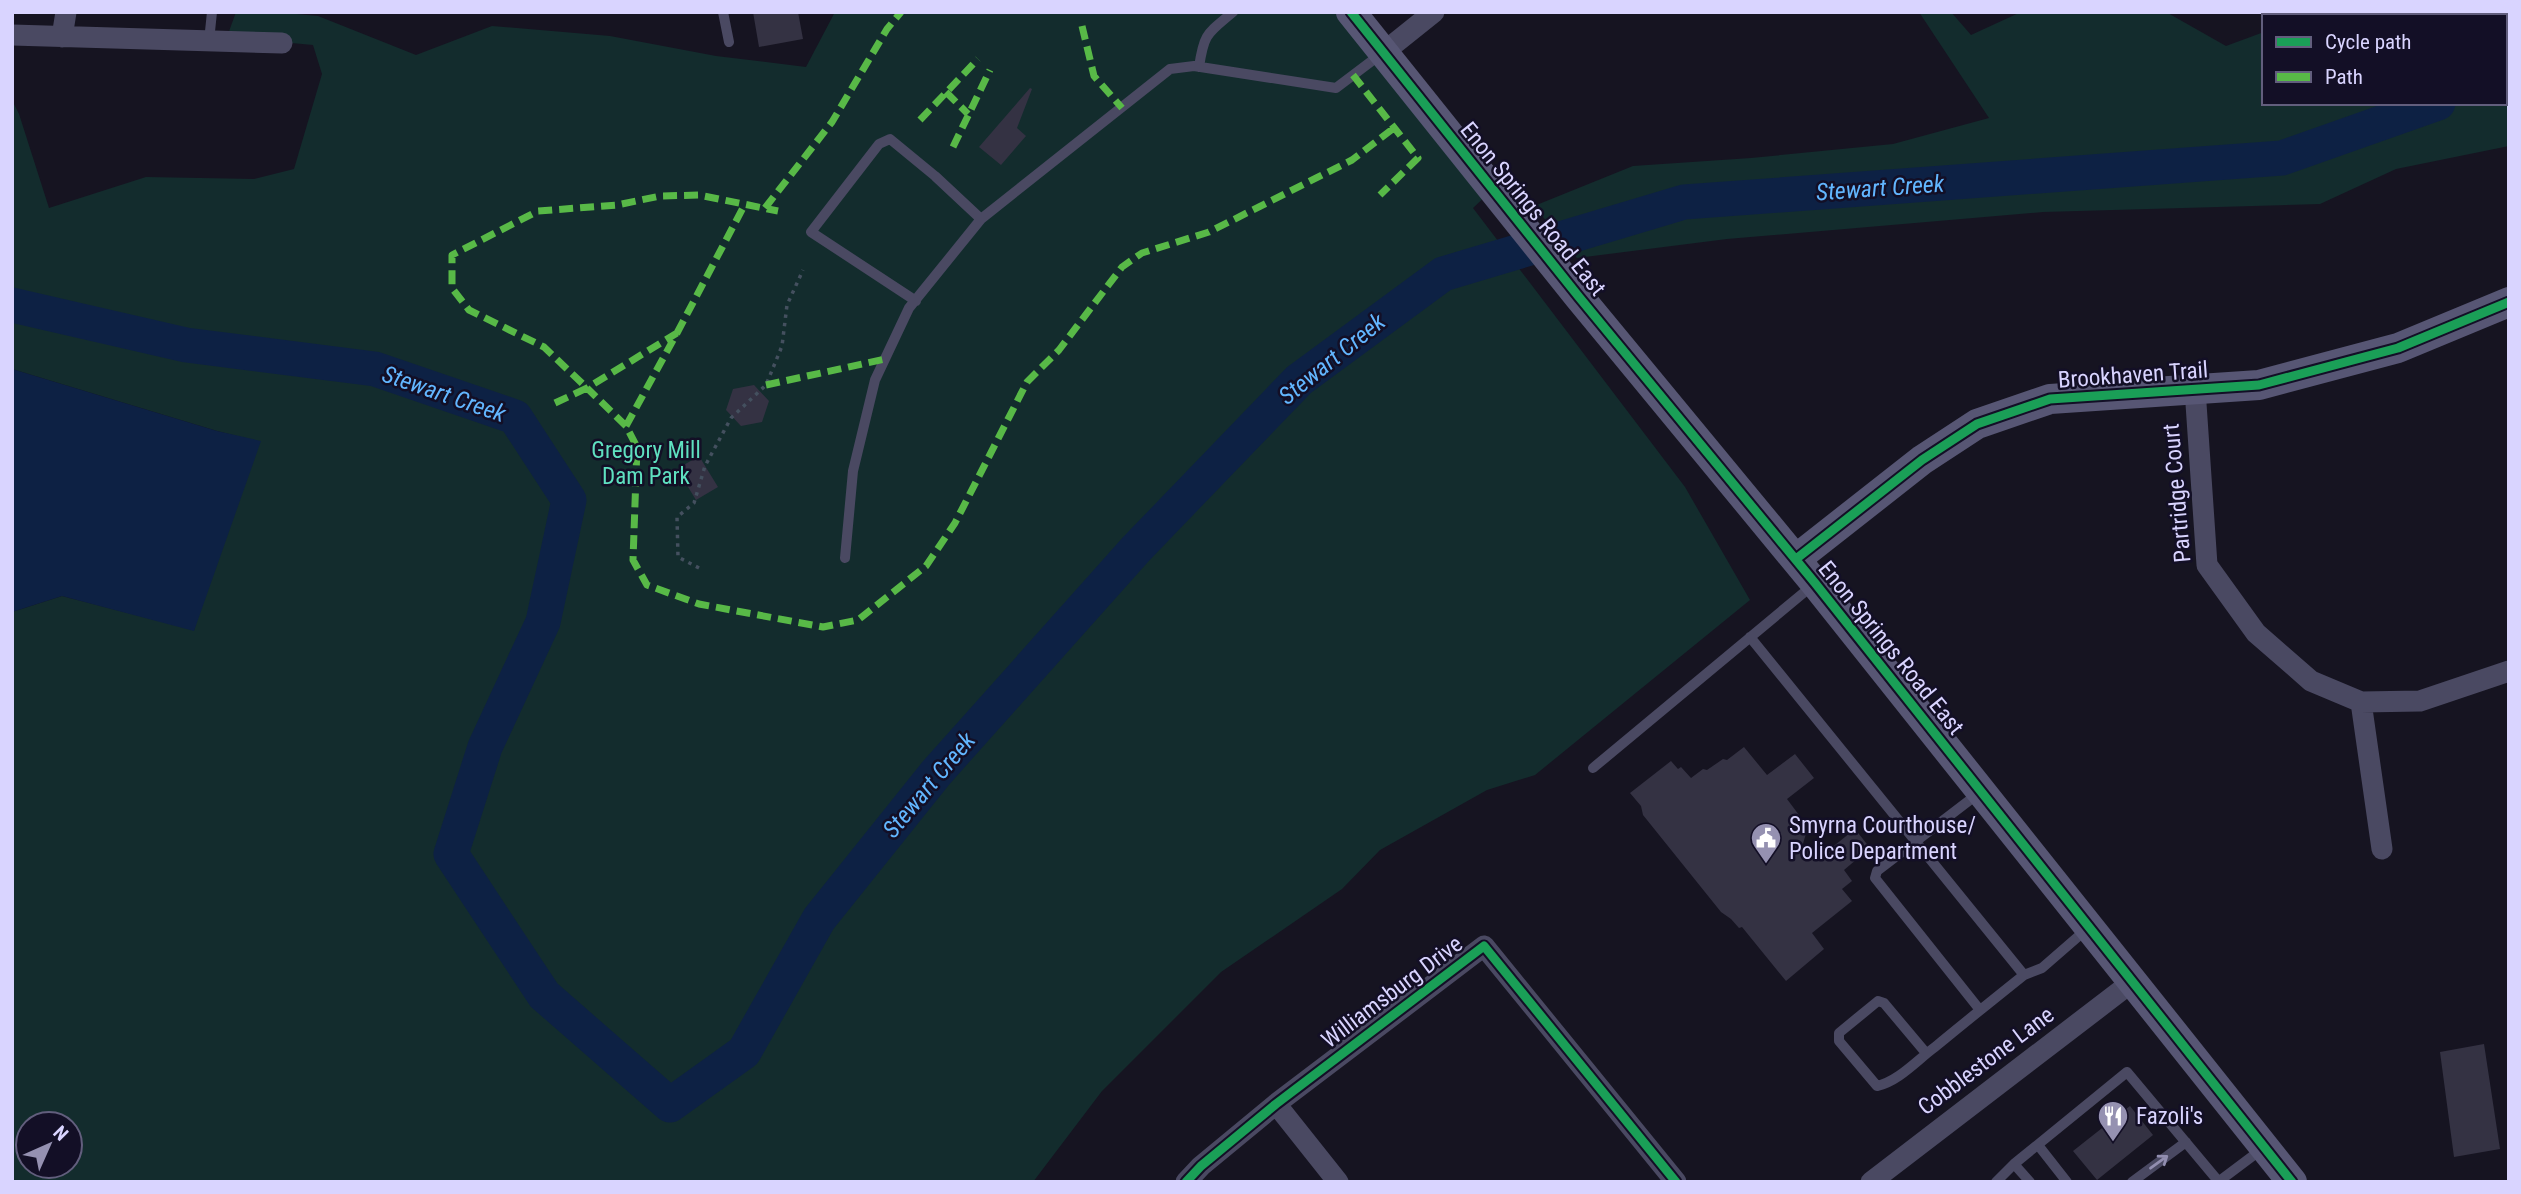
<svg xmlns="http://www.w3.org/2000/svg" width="2521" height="1194" font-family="'Roboto Condensed',sans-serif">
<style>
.green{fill:#132c2d;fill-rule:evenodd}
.water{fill:#0d2144}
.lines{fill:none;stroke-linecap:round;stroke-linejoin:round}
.river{stroke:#0d2144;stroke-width:35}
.building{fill:#343243}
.path{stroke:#44505f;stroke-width:3.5;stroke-dasharray:3.5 5;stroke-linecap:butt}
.lane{stroke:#4a4962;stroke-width:10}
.street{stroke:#4a4962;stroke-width:21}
.secondary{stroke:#575674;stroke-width:30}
.quiet{stroke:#58b947;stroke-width:7;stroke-dasharray:14 7;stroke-linecap:butt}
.cycleway-casing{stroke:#130f26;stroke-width:13}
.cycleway{stroke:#1a9f57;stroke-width:9}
.oneway{stroke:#928eb0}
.labels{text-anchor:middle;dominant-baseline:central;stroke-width:5;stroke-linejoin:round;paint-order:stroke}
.street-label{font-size:23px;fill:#d9d4ff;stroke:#130f26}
.park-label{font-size:23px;fill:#5fe0c0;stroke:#130f26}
.poi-label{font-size:23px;fill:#d9d4ff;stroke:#130f26;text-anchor:start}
.water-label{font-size:24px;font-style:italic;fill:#62b6ff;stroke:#130f26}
</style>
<rect width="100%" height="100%" fill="#161421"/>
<path class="green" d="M236,12H275L318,16L416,55L492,26L610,36L716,56L806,67L835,12H1351L1493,189L1473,208L1685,487L1750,600L1535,775L1487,790L1380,850L1342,889L1221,972L1102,1091L1033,1182H12V612L62,596L194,630L245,438L217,431L12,369V100L19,114L49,208L146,177L254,179L294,169L322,74L313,45L227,37ZM28,1124H70V1166H28Z
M1919,12H1951L1971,35L2021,12H2166L2226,46L2264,32V103H2505V16H2305L2313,12H2509V146L2396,169L2320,204L2043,212L1727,239L1577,258L1534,206L1633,166L1751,158L1893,144L1989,118Z"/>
<path class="water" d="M12,369L217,431L261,441L194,631L62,596L12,612Z"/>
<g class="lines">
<path class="river" d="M2505,80L2509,79
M12,305L186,345L375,369L515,417L569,500L543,622L485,747L451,854L544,995L670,1105L744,1052L819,919L936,773L1136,549L1299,380L1443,274L1684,202L2282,158L2438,103"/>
</g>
<path class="building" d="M753,12H798L803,39L759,47Z
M1030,88L1032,89L1017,128L1026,136L1001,165L979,147Z
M754,385L769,401L762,422L741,426L726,410L733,389Z
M699,456L718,487L696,500L677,469Z
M1744,747L1767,775L1795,754L1814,778L1787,799L1808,827L1802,847L1830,849L1855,829L1870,848L1844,870L1852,881L1842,889L1852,901L1812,933L1824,949L1786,981L1742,927L1739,928L1731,919L1721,912L1643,815L1641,806L1630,793L1671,761L1678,769L1681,767L1691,778L1703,769L1707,770L1723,759L1727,760Z
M2484,1044L2500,1149L2454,1157L2440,1052Z
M2130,1106L2153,1135L2097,1180L2073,1151Z"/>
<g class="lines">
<path class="path" d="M699,568L678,557L677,517L694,503L705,466L731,418L766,385L782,346L787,305L803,270"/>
<path class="lane" d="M723,12L729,42
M209,41L212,12
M1199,67C1204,33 1207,34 1233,12
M916,301L811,232L879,144L890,139L935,176L981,219
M845,558L853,471L875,380L909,308L981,219L1170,69L1194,66L1336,88L1381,54
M1750,637L2024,975L2042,968L2088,928
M1593,768L1813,585
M1979,793L1877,871L1875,878L1980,1010
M1926,1053L1884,1003L1878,1001L1839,1033V1041L1877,1086C1899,1081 1917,1060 1935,1047C1964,1023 1994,999 2024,975
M2038,1145L2067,1182
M2014,1164L2127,1072L2219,1182
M1996,1182L2014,1164L2030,1182
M2132,1182L2186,1142
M2218,1182L2262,1149"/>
<path class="street" d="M12,35L282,43
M62,37L66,12
M1384,52L1434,12
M2195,389L2207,565L2256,633L2311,681L2361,702L2420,701L2509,671
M2361,702L2382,849
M1276,1104L1338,1182
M1186,1182L1201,1166L1276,1104L1484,946L1676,1182
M1871,1182L2132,982"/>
<path class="secondary" d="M1351,12L1579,297L1815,583L2292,1182
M1796,559L1922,460L1977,424L2050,399L2259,385L2398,348L2509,302"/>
<path class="quiet" d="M1082,26L1094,76L1122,108
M1353,75L1418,158L1380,195
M946,92L968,114
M920,120L978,59
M953,147L990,70
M765,208L832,122L887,29L901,12
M677,333L745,204
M766,385L885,359
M555,403L587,388L544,347L469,310L452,288V255L538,211L617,205L660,196L699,195L778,211
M626,426L587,388L677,333L626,426L637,447L633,560L647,585L699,604L823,627L858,620L926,566L955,523L1027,382L1059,350L1122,267L1142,253L1209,232L1352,160L1394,128"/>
<g class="cycleway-casing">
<path id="cycleway" d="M1351,12L1579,297L1815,583L2292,1182
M1796,559L1922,460L1977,424L2050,399L2259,385L2398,348L2509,302
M1186,1182L1201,1166L1276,1104L1484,946L1676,1182"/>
</g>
<use href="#cycleway" class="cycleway"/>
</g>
<defs><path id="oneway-shaft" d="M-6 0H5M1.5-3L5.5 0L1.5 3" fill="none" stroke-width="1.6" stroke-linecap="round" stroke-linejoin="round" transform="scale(1.75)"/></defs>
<use class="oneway" href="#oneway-shaft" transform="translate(2159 1162) rotate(-36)"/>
<defs>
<g id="civic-pin" transform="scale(1.575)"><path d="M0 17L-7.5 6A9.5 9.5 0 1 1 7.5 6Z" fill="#9591b1" stroke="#130f26"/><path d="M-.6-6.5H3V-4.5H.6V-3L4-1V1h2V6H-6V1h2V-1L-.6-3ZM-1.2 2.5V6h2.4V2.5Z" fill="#fff"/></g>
<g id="restaurant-pin" transform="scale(1.575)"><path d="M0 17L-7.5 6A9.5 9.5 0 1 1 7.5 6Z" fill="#9591b1" stroke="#130f26"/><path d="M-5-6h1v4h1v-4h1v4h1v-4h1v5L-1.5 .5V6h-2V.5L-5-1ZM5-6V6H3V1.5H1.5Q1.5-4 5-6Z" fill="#fff"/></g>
</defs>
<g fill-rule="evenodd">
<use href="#civic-pin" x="1766" y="838"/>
<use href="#restaurant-pin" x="2113" y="1116"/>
</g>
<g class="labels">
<g class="street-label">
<text transform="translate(1533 209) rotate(51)">Enon Springs Road East</text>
<text transform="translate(2133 375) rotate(-4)">Brookhaven Trail</text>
<text transform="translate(2177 493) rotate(-95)">Partridge Court</text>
<text transform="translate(1891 648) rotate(51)">Enon Springs Road East</text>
<text transform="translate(1392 992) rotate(-37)">Williamsburg Drive</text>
<text transform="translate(1986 1061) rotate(-37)">Cobblestone Lane</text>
</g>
<g class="park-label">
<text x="646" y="450">Gregory Mill<tspan x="646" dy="26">Dam Park</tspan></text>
</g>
<g class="poi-label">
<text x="1789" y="825">Smyrna Courthouse/<tspan x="1789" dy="26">Police Department</tspan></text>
<text x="2136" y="1116">Fazoli's</text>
</g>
<g class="water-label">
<text transform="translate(1880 188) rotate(-4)">Stewart Creek</text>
<text transform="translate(1332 359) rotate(-39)">Stewart Creek</text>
<text transform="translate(444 394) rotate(19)">Stewart Creek</text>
<text transform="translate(929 785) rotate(-50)">Stewart Creek</text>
</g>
</g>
<rect width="2521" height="1194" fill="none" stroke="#d9d4ff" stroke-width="28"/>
<rect x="2262" y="14" width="245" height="91" fill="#130f26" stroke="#625e7d" stroke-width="2"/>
<rect x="2276" y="37" width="35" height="10" fill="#1a9f57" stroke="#625e7d" stroke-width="2"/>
<text x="2325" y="49" font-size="21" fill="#d9d4ff">Cycle path</text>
<rect x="2276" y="72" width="35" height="10" fill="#58b947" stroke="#625e7d" stroke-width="2"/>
<text x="2325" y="84" font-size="21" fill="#d9d4ff">Path</text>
<g transform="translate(49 1145) rotate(45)"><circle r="33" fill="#130f26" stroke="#625e7d" stroke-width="2"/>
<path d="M0-5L12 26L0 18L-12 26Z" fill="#9591b1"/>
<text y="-10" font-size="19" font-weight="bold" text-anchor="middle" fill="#d9d4ff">N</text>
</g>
</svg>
